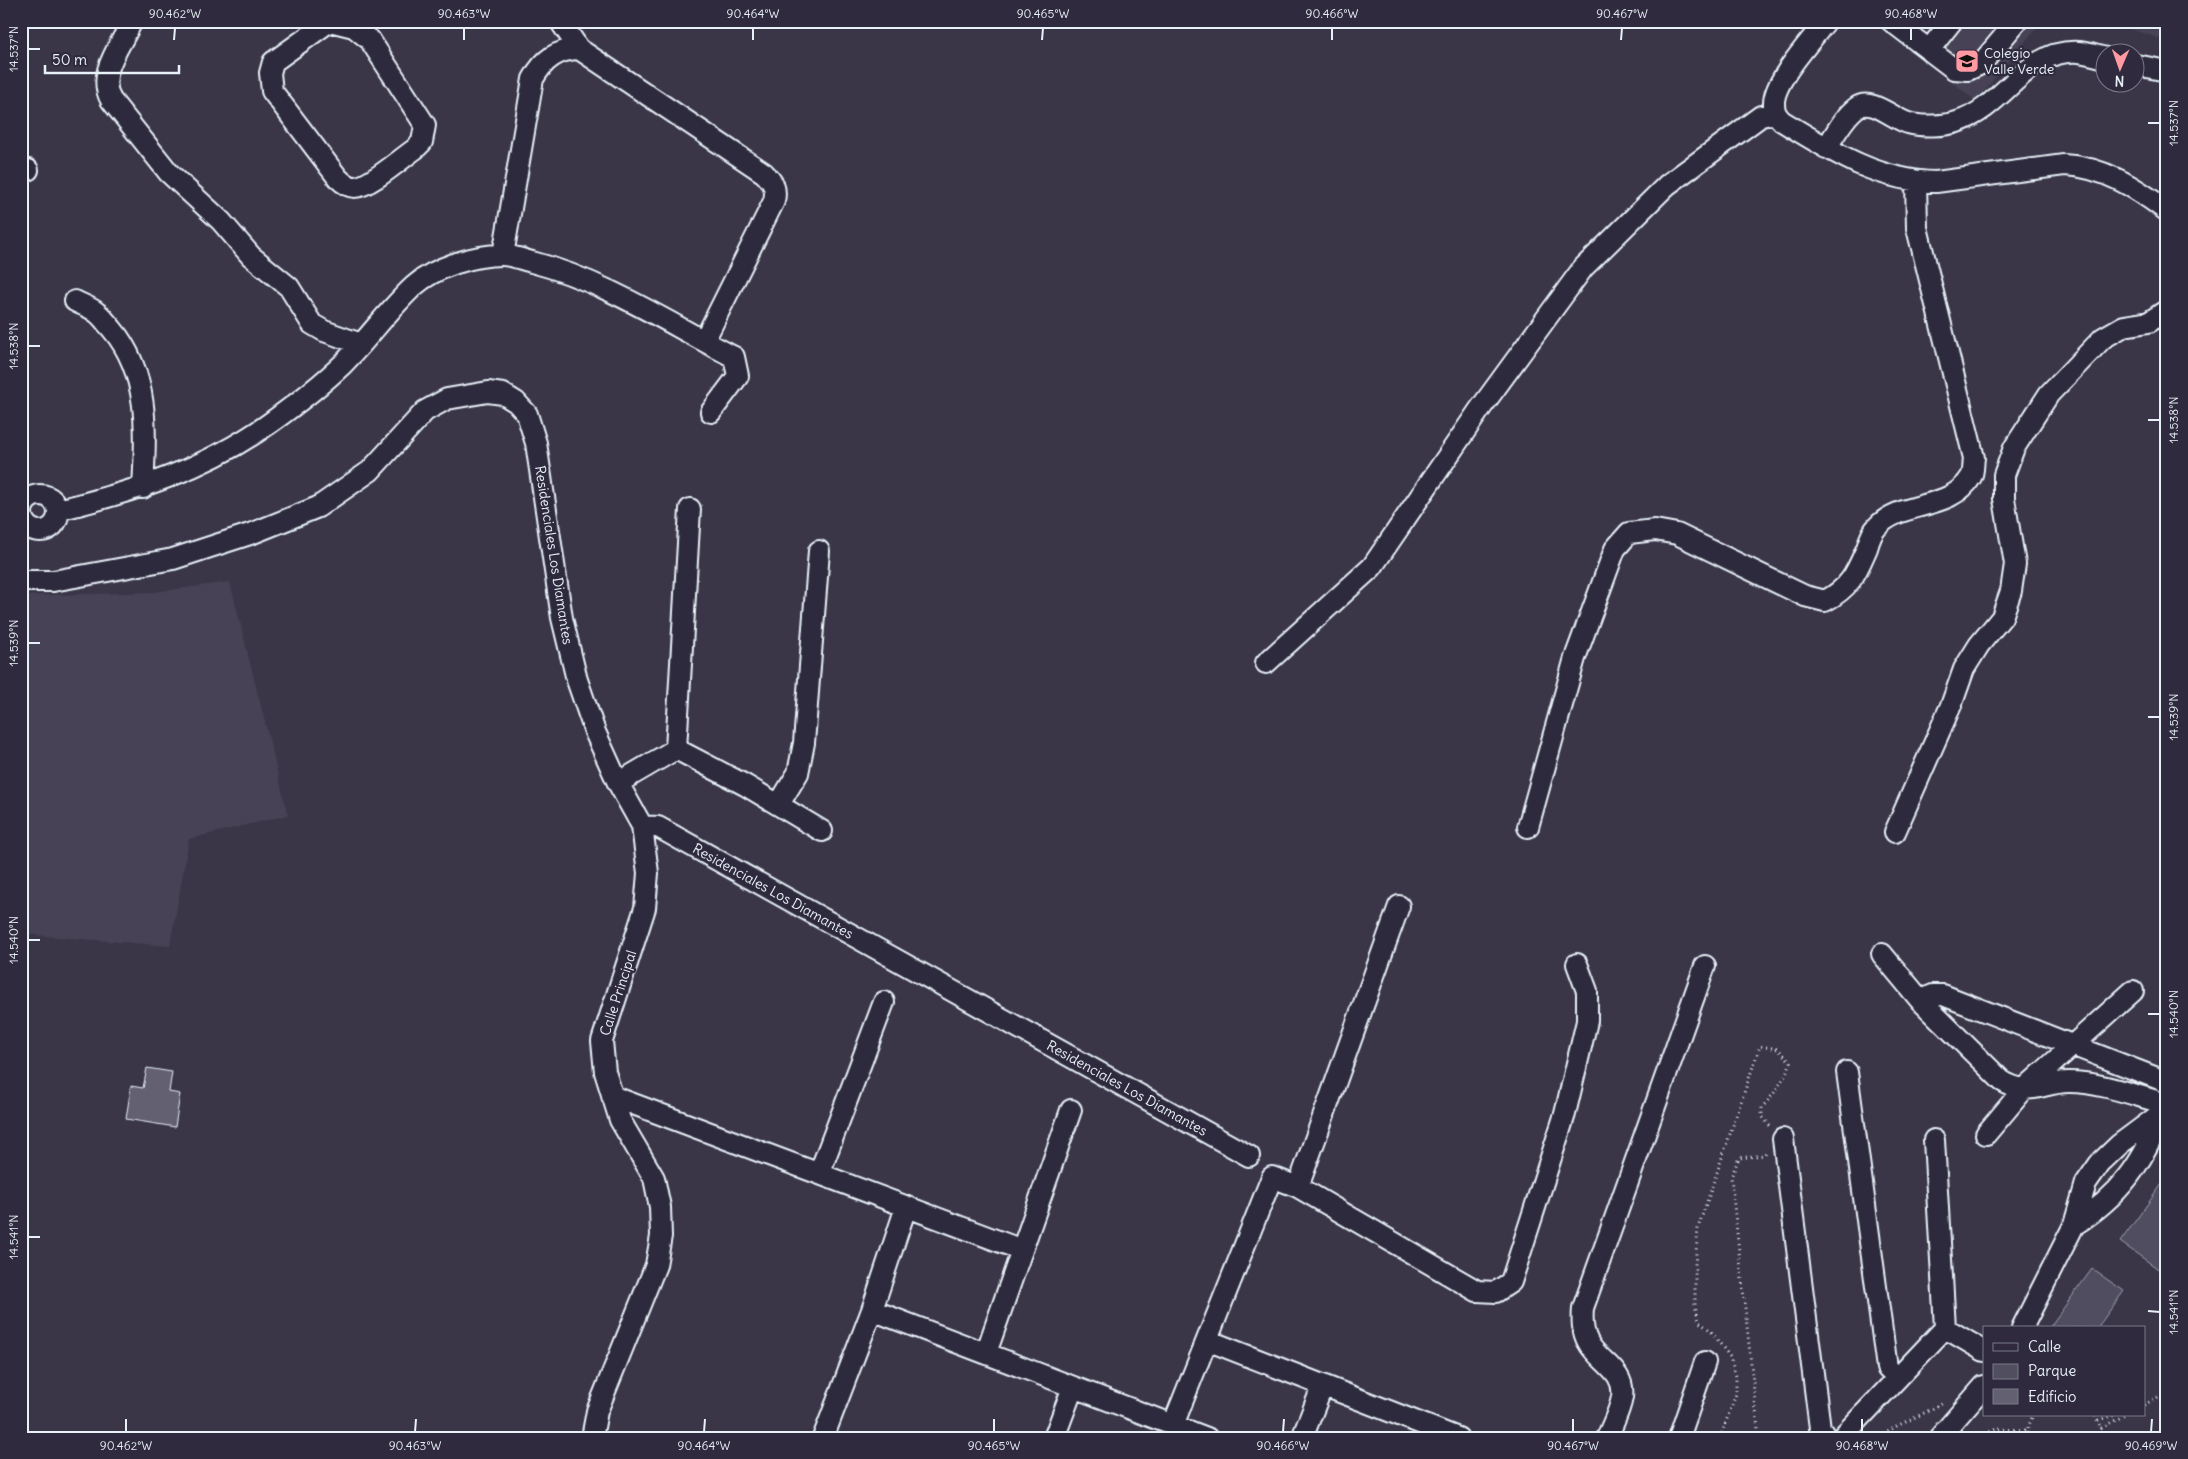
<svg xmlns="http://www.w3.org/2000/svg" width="2188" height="1459" font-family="Delius,sans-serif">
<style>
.built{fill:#464354}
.green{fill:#504e5f;stroke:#9ca0ac}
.building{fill:#636171;stroke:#e8f1f8}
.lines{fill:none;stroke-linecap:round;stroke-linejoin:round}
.minor-casing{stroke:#e8f1f8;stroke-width:24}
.path{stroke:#e8f1f8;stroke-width:3;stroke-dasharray:1 4;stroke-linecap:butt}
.minor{stroke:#2f2a3d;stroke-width:20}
.ticks{fill:none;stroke:#e8f1f8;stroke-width:2}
.labels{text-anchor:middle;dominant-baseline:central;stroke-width:4.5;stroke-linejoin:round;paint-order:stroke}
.poi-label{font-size:14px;fill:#e8f1f8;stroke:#2f2a3d;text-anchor:start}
.street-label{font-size:14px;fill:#e8f1f8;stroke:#2f2a3d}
.neatline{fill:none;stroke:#e8f1f8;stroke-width:2}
.ticks-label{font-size:12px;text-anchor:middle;fill:#e8f1f8}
</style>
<rect width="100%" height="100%" fill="#3a3648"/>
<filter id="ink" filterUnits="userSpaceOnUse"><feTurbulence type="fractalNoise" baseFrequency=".02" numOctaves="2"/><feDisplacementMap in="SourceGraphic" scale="10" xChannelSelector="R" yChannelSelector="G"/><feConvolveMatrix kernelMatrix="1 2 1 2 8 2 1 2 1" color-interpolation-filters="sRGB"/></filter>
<g filter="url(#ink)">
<path class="built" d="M1874,21H2042L1976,101Z
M2106,21H2167V41Z
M230,582L288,815L189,839L170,946L21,934V596L154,592Z"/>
<path class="green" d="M2167,1177V1269L2164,1273L2120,1242Z
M2092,1269L2124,1291L2097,1328H2049Z"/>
<path class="building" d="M147,1068L172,1072L169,1092L180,1094L175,1127L126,1119L131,1086L143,1088Z"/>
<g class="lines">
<g class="minor-casing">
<path id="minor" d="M132,21C121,46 96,73 111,100L169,173L221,221L251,256L289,287L312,324L324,331L361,344
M330,21L273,62L270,73L272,91L338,178C343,183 348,187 355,187C369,187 402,158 415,149L422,142L425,125L370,40L354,27L330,21
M560,21L579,49
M1826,21C1812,40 1773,81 1774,104C1774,112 1777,116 1782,121C1831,151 1877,181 1936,182L2064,165C2104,167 2135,187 2167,211
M1891,21L1954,69L1968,70L1981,64L2017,21
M1929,50L1952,21
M2136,65L2167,71
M1826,148C1835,135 1843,118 1856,108C1871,96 1893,119 1908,123C1921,127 1945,126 1957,122C2006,107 2025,48 2079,52C2088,53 2097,56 2106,58
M21,169L28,170
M503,255L533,79C544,59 557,50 579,49L764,173C773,182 777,188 774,201L704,341
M75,301C82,305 90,307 96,312C102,316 107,324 112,329C150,374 146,433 143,488
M22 513a18 18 0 1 1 36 0a18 18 0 1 1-36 0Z
M58,510C133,492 206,469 270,423C295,405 321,385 343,364C368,339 388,310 414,286C435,267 474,255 502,255C512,255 523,260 532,262C605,281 668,323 734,357L738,376L711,412
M21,581H53L173,559L253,533L318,507L370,471L425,411L447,399L488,392L503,394L516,402L527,414L536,443L562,618L577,680L595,732L618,783L642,826L648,873L645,908L602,1041L605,1072L620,1120L654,1178L660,1207L661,1236L656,1265L597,1411L592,1438
M1266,663L1372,567L1480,409L1583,268L1667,185L1761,116L1775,113
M676,749L745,785L822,831
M618,783L676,749L690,509
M779,804L798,773L804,743L819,551
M642,826L658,827L1249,1156
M1528,827L1575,658L1615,549L1629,533L1655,530L1677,534L1805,596L1825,601C1851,587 1856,573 1867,548C1869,541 1872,532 1877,527C1901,500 1951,511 1971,477C1974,472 1973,463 1974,458L1917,228L1916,181
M1895,832L1952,703L1964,669L1979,645L2002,617L2011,591L2015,564L2004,499V475L2014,448L2049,394L2103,338L2124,326L2149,322L2167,310
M1882,954L1921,1001L2002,1081C2030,1098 2041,1082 2069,1082C2101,1082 2136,1096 2167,1104
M1921,1001L1933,995H1943L2167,1082
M1847,1072L1887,1368L1897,1378
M612,1096L1022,1250
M1986,1134L2023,1090L2133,991
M1783,1139L1820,1428L1826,1438
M1934,1140L1945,1328
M819,1174L884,1002
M1298,1187L1399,906
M2074,1225C2121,1195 2142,1164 2163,1113
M872,1310L1207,1438
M2022,1328L2074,1225L2086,1183L2100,1163L2120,1144L2167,1109
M1207,1340L1458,1438
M986,1353L1071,1110
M1173,1425L1272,1177L1298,1187L1477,1291L1496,1292L1511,1282L1565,1114L1587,1021V991L1577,964
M823,1438L872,1310L906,1207
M1054,1438L1073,1387
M1302,1438L1323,1385
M1607,1438C1612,1425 1620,1411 1622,1397C1626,1370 1598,1362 1588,1342C1582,1331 1582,1320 1583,1308L1705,966
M1679,1438L1705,1362
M1841,1438L1945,1328L1984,1351
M1939,1438L1984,1386"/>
</g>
<path class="path" d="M2144,1405L2167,1392
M2095,1415L2101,1428L2102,1438
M2098,1420L2115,1415
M2101,1428L2125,1415
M1720,1438L1736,1394V1376L1730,1357L1710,1330L1699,1322L1695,1305V1265L1698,1228L1760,1046L1778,1049L1791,1062C1784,1079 1775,1094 1762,1107V1116L1770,1126
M1759,1438L1731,1177L1739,1158L1764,1155L1766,1152
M1880,1438C1895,1423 1924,1416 1943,1402
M1976,1438L1996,1429L2027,1430
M2027,1438V1430L2033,1415"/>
<use href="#minor" class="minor"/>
</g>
</g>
<path class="ticks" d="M174,40L175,28M464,40V28M753,40V28M1042,40L1043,28M1332,40V28M1621,40L1622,28M1911,40V28M28,49H40M2148,123H2160M28,346H40M2148,420H2160M28,643H40M2148,717H2160M28,940H40M2148,1014H2160M28,1237H40M2148,1311L2160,1312M126,1432V1419M415,1432L416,1419M704,1432L705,1419M994,1432V1419M1283,1432L1284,1419M1573,1432V1419M1862,1432V1419M2151,1432L2152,1419"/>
<defs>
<g id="school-square" transform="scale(1.25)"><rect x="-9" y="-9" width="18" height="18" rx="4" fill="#ff9aa2" stroke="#2f2a3d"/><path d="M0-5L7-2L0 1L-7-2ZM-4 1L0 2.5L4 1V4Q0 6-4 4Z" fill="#111"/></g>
</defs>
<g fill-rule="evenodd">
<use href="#school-square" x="1967" y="61"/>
</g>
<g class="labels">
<g class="poi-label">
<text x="1984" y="53">Colegio<tspan x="1984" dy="16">Valle Verde</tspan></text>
</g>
<g class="street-label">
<text transform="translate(554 555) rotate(81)">Residenciales Los Diamantes</text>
<text transform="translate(773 891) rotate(29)">Residenciales Los Diamantes</text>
<text transform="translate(618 993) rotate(-72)">Calle Principal</text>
<text transform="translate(1127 1088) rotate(29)">Residenciales Los Diamantes</text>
</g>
</g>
<rect width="2188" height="1459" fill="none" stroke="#2f2a3d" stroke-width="55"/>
<rect x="1983" y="1326" width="162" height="90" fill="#2f2a3d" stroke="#797a88"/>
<rect x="1993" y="1343" width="25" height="8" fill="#2f2a3d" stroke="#797a88"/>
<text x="2028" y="1352" font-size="15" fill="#e8f1f8">Calle</text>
<rect x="1993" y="1364" width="25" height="15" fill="#504e5f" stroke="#797a88"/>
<text x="2028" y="1376" font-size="15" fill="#e8f1f8">Parque</text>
<rect x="1993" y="1389" width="25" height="15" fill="#636171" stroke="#797a88"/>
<text x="2028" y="1402" font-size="15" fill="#e8f1f8">Edificio</text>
<g transform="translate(2120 68) rotate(182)"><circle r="24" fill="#2f2a3d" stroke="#797a88"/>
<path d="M0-4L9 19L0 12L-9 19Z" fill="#ff9aa2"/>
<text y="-8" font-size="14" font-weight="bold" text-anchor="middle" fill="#e8f1f8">N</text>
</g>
<path d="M45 65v8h134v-8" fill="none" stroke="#e8f1f8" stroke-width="2.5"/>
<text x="52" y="65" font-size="15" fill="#e8f1f8" stroke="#2f2a3d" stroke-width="4" paint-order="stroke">50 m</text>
<rect x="28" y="28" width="2132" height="1404" class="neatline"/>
<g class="ticks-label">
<text x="175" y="18">90.462°W</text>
<text x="464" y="18">90.463°W</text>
<text x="753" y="18">90.464°W</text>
<text x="1043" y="18">90.465°W</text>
<text x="1332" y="18">90.466°W</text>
<text x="1622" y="18">90.467°W</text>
<text x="1911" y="18">90.468°W</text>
<text transform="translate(14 49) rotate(-90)" y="4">14.537°N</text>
<text transform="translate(2174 123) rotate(-90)" y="4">14.537°N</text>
<text transform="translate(14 346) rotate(-90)" y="4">14.538°N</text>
<text transform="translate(2174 420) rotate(-90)" y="4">14.538°N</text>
<text transform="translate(14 643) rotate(-90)" y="4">14.539°N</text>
<text transform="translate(2174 717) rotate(-90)" y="4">14.539°N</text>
<text transform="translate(14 940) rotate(-90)" y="4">14.540°N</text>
<text transform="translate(2174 1014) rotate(-90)" y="4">14.540°N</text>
<text transform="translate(14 1237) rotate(-90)" y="4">14.541°N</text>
<text transform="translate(2174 1312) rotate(-90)" y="4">14.541°N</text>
<text x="126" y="1450">90.462°W</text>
<text x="415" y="1450">90.463°W</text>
<text x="704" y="1450">90.464°W</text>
<text x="994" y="1450">90.465°W</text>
<text x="1283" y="1450">90.466°W</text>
<text x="1573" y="1450">90.467°W</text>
<text x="1862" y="1450">90.468°W</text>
<text x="2151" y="1450">90.469°W</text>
</g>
</svg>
